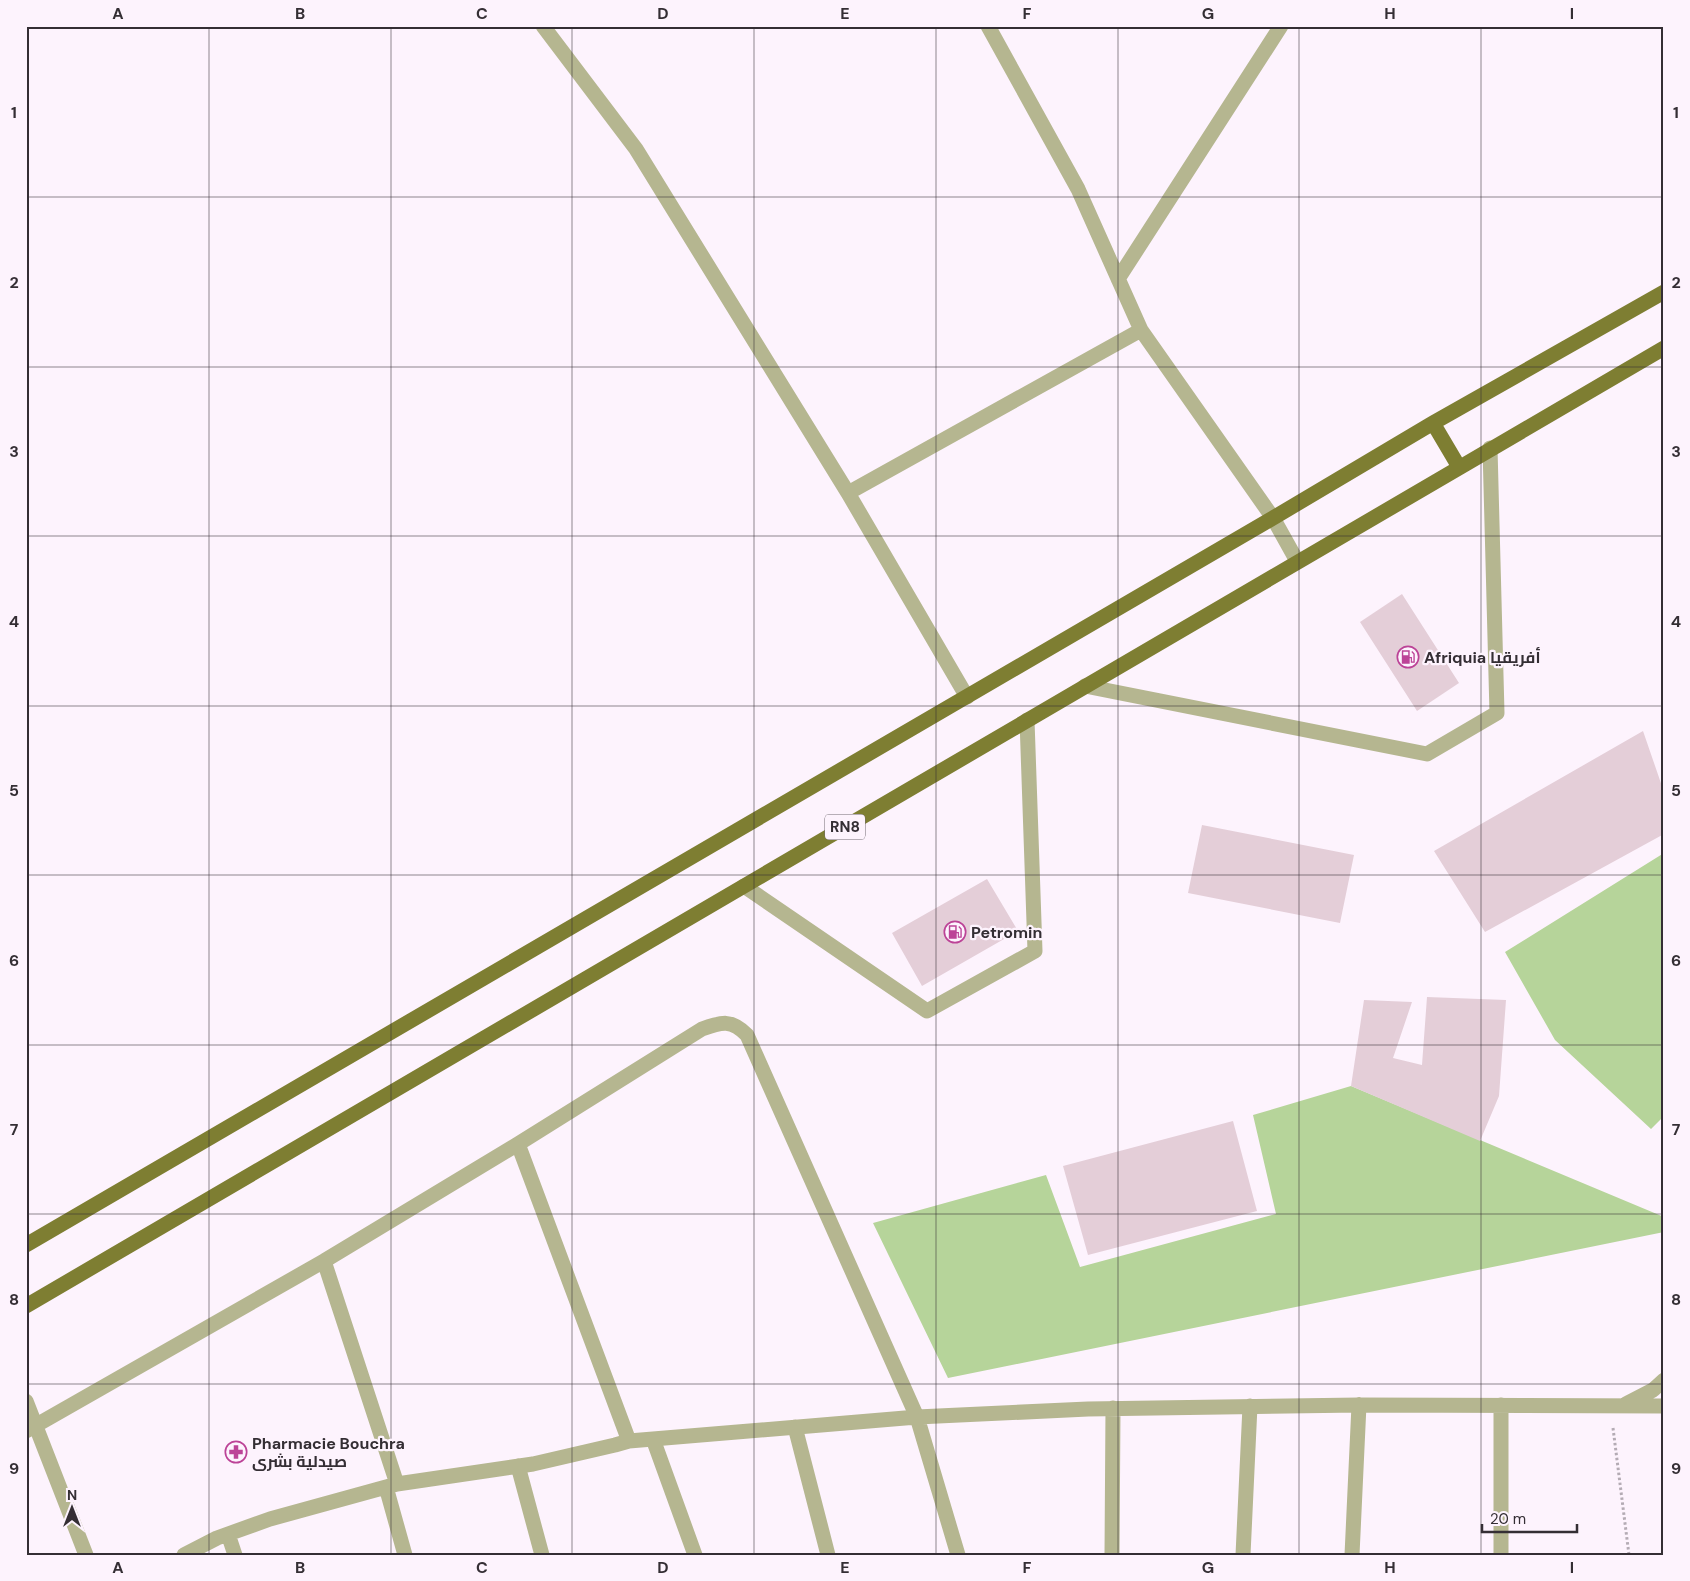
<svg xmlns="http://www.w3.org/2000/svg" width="1690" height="1581" font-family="'DM Sans',Cairo,sans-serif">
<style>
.green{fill:#b6d49a}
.building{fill:#e4ced8}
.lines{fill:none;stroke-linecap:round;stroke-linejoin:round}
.path{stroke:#b4abb4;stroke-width:3;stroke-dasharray:2.5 2.5;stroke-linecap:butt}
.lane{stroke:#b5b690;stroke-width:15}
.street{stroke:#b5b690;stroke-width:15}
.primary{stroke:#7e7e32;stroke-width:15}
.grid{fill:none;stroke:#342e34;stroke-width:1;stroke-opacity:0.55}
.labels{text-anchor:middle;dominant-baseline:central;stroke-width:4.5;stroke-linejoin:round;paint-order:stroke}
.shield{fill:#fdf3fd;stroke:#706970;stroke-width:1}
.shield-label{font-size:15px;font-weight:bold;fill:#342e34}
.poi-label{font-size:16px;font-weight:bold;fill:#342e34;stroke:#fdf3fd;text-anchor:start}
.neatline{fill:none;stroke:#342e34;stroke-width:2}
.grid-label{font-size:16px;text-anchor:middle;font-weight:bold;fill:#342e34}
</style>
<rect width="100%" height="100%" fill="#fdf3fd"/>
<path class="green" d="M1664,853V1116L1651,1129L1555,1040L1505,952Z
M1351,1086L1664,1217V1232L948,1378L873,1223L1046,1175L1080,1267L1276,1214L1253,1115Z"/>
<path class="building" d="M1402,594L1459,683L1417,711L1360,622Z
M1643,731L1664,792V834L1485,932L1434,851Z
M1202,825L1354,855L1340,923L1188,893Z
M987,879L1018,931L922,986L892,933Z
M1427,997L1506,1000L1499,1096L1480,1141L1351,1086L1364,1000L1412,1002L1393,1058L1422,1065Z
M1233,1121L1257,1211L1088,1255L1063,1166Z"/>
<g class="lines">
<path class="path" d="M1613,1428L1629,1555"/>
<path class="lane" d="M1085,686L1427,754L1497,713L1490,448
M744,886L927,1011L1035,951L1027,720"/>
<path class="street" d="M543,26L636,149L848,493L967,697
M988,26L1078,189L1141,330L1273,518L1297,561
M1118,279L1281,26
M848,493L1141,330
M518,1144L629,1441
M324,1261L397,1484
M26,1401L86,1555
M1626,1404L1653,1390L1664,1380
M795,1427L828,1555
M26,1431L324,1261L518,1144L702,1029C722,1022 731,1019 747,1035L917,1417L958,1555
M653,1439L695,1555
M518,1466L542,1555
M386,1487L405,1555
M228,1534L235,1555
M184,1555L217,1538L270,1519L397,1484L533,1464L615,1445L629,1441L917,1417L1088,1409L1359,1405L1664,1406
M1112,1555L1113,1408
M1243,1555L1250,1406
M1352,1555L1359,1405
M1501,1555V1405"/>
<path class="primary" d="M1433,423L1459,467
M26,1245L1273,518L1433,423L1664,292
M26,1306L1664,348"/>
</g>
<path class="grid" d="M209,26V1555M391,26V1555M572,26V1555M754,26V1555M936,26V1555M1118,26V1555M1299,26V1555M1481,26V1555M26,197H1664M26,367H1664M26,536H1664M26,706H1664M26,875H1664M26,1045H1664M26,1214H1664M26,1384H1664"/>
<defs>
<g id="fuel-ring" transform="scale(1.125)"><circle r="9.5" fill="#fdf3fd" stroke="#bc4397" stroke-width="1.5"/><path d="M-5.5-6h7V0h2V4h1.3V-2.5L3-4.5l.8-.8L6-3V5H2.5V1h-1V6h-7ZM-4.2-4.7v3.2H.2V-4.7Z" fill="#bc4397"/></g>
<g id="pharmacy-ring" transform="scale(1.125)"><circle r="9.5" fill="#fdf3fd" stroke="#bc4397" stroke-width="1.5"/><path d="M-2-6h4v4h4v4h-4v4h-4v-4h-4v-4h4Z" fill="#bc4397"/></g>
</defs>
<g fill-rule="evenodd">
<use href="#fuel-ring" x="1408" y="657"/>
<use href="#fuel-ring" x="955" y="932"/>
<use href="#pharmacy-ring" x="236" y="1452"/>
</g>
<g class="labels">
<rect class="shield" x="825" y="814.5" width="40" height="25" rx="4"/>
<g class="shield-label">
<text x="845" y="827">RN8</text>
</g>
<g class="poi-label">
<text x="1424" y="657">Afriquia أفريقيا</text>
<text x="971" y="932">Petromin</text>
<text x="252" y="1443">Pharmacie Bouchra<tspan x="252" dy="18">صيدلية بشرى</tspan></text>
</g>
</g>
<rect width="1690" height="1581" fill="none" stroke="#fdf3fd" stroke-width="55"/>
<g transform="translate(72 1508)" stroke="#fdf3fd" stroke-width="4" paint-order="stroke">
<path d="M0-4L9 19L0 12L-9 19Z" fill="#342e34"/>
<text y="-8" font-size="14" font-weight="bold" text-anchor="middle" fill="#342e34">N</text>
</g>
<path d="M1482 1524v8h95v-8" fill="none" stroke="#342e34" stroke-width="2.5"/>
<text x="1490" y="1524" font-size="15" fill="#342e34" stroke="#fdf3fd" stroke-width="4" paint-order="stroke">20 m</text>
<rect x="28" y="28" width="1634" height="1526" class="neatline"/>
<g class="grid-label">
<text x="118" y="19">A</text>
<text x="300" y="19">B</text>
<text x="482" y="19">C</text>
<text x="663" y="19">D</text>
<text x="845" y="19">E</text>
<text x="1027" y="19">F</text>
<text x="1208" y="19">G</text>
<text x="1390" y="19">H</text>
<text x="1572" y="19">I</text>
<text x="14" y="118">1</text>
<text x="1676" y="118">1</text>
<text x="14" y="288">2</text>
<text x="1676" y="288">2</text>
<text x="14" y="457">3</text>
<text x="1676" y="457">3</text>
<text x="14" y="627">4</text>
<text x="1676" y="627">4</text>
<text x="14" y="796">5</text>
<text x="1676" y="796">5</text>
<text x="14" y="966">6</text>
<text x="1676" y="966">6</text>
<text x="14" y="1135">7</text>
<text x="1676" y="1135">7</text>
<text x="14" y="1305">8</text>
<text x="1676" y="1305">8</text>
<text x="14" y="1474">9</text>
<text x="1676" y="1474">9</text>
<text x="118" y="1573">A</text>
<text x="300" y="1573">B</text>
<text x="482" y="1573">C</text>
<text x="663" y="1573">D</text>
<text x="845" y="1573">E</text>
<text x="1027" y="1573">F</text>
<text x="1208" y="1573">G</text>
<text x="1390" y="1573">H</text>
<text x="1572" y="1573">I</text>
</g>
</svg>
